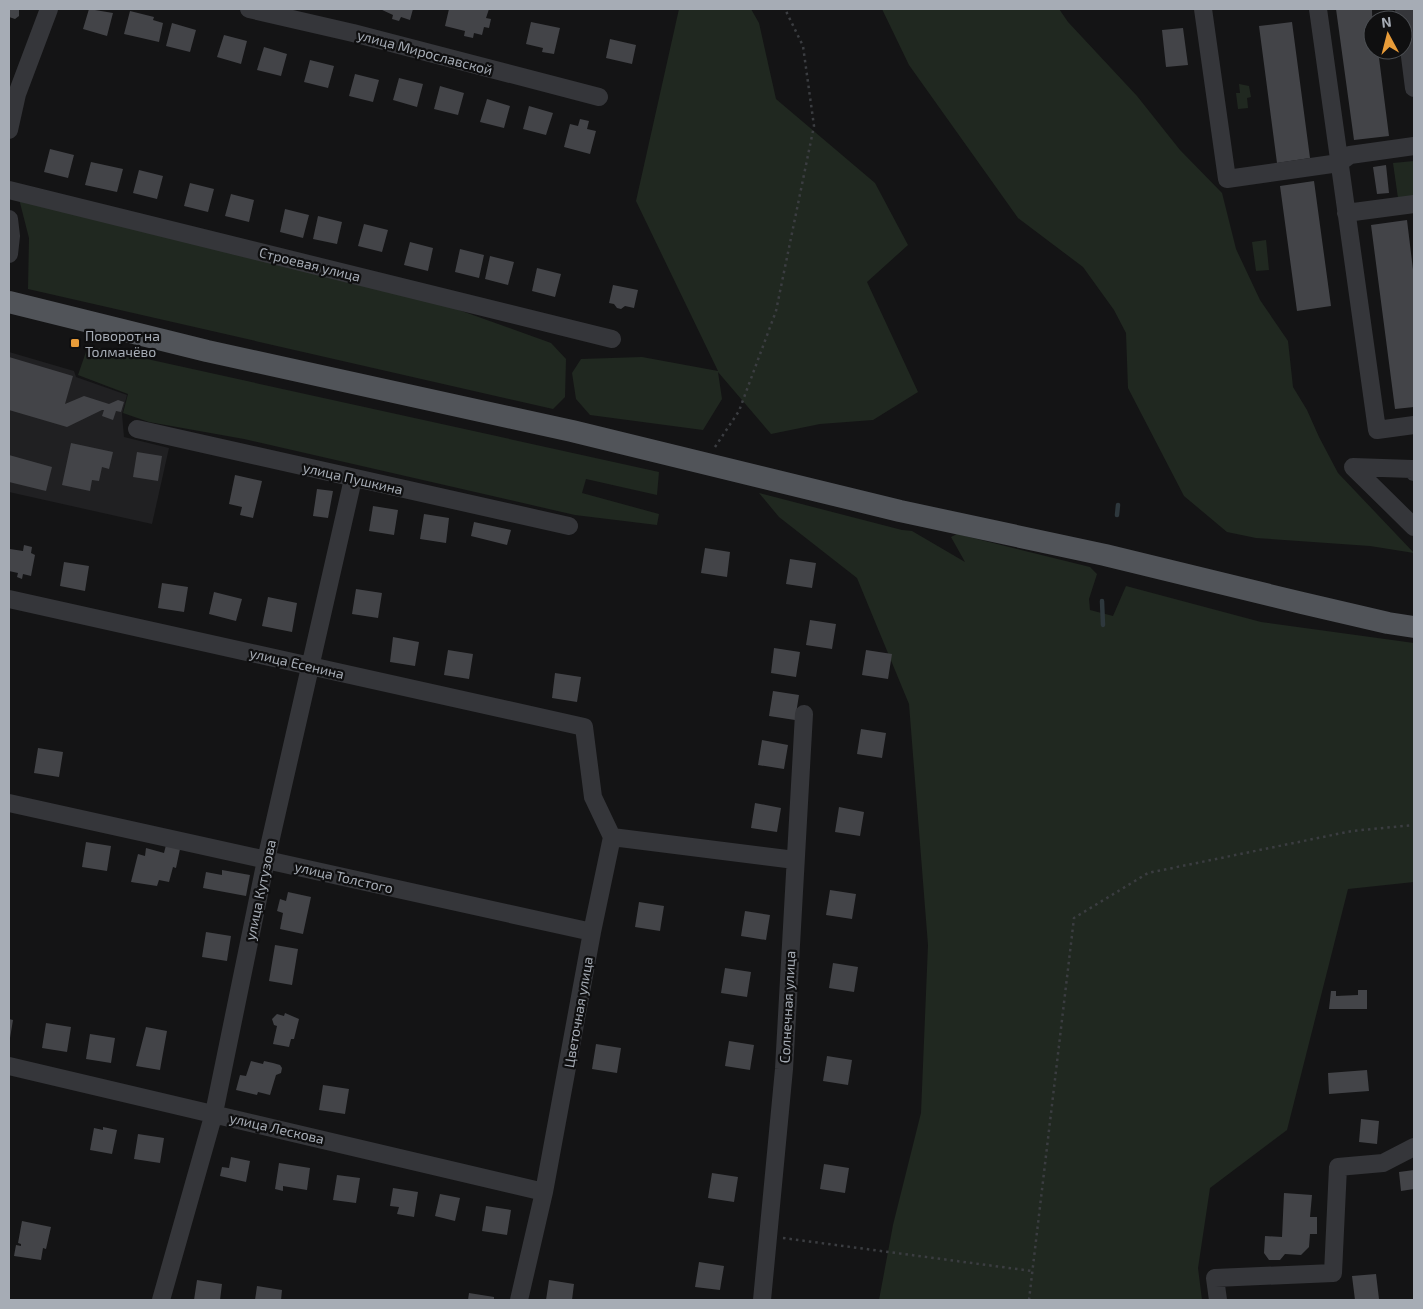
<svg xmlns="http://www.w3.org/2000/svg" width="1423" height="1309" font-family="'Exo 2',sans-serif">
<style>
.built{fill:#202022}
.green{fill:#202820}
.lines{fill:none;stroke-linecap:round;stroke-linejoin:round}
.stream{stroke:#2e383d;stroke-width:4.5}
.building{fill:#434448}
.path{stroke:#3b3d41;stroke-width:2.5;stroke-dasharray:2.5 4;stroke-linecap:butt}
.minor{stroke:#35363a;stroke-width:18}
.major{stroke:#515459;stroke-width:22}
.poi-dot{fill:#e89c39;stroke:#0f0f10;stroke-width:2}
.labels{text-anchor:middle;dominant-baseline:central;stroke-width:4.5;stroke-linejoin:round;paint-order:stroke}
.street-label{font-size:14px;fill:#a6acb5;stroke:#0f0f10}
.poi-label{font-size:14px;fill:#a6acb5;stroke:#0f0f10;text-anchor:start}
</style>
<rect width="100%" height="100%" fill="#141415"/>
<path class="built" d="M9,352L74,371L76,377L127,395L122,414L124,437L169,448L152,524L9,492Z"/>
<path class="green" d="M679,9H751L759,23L776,99L875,183L908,245L867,282L918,392L873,420L820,424L771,434L718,372L722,399L703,430L590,415L576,399L572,373L581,359L642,357L718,371L636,201Z
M882,9H1059L1068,22L1137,96L1180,150L1222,193L1236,249L1260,300L1288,341L1293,387L1307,410L1319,437L1338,473L1414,553L1370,546L1256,538L1227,532L1184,496L1128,388L1126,333L1114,310L1083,267L1018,218L909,65Z
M1239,84L1249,86L1251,97L1247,98L1248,108L1238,109L1236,93H1240Z
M1414,161V196L1398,198L1393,163Z
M18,195L414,294L551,343L566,359L565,397L553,409L28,289L29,238Z
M1266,240L1269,270L1256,271L1252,242Z
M88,346L659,472L657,495L586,479L582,493L659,514L657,525L575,515L244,439L149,422L123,413L128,394L78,375Z
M759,493L902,530L912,531L965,562L951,537L957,534L1090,567L1097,574L1089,599L1090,610L1113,616L1126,586L1261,622L1414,643V882L1348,889L1287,1130L1210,1188L1198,1268L1202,1300H879L893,1225L921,1113L928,945L909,704L857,578L779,517Z"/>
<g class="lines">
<path class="stream" d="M1117,515L1118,505
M1102,601L1103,625"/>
</g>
<path class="building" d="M9,9H19V16L15,19L9,17Z
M89,9L113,13L107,36L83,29Z
M380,9H413L410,20L401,17L399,21L392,19L393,15Z
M449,9H489L486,18L491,19L489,28L484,27L482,35L474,33L473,38L464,36L465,31L445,26Z
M1336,9H1372L1373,50H1378L1389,136L1354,140Z
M130,11L154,17L153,20L163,23L159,42L124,34Z
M531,22L560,28L554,54L542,52L543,48L526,44Z
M1292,22L1310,158L1277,163L1259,26Z
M172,23L196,30L190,52L166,46Z
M1183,28L1188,65L1166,67L1162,30Z
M224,35L247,41L241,64L217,57Z
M610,39L636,45L632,64L606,58Z
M264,47L287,54L281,76L257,70Z
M310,60L334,66L328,88L304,82Z
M355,74L379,80L373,102L349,96Z
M399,78L423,84L417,107L393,100Z
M440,86L464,93L458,115L434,109Z
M487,99L510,106L504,128L480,122Z
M529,106L553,113L546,135L523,129Z
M580,119L589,121L587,129L596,131L590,154L564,147L570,124L578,126Z
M50,149L74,155L68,178L44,172Z
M91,162L123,169L117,192L85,185Z
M1386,165L1389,193L1377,194L1373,167Z
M139,170L163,176L157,199L133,193Z
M1314,181L1331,306L1297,311L1280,186Z
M190,183L214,189L208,212L184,206Z
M231,194L254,200L249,222L225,216Z
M285,209L309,215L303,238L280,232Z
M318,216L342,222L337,244L313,239Z
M1407,220L1414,278V407L1395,409L1371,225Z
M364,224L388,230L382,252L358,246Z
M410,242L433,248L428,271L404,265Z
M460,249L484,255L479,278L455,272Z
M490,256L514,262L508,285L485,279Z
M537,268L561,274L555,297L532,291Z
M613,285L638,290L634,308L625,306L621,309L617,308L614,304L609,303Z
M9,357L73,376L65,404L84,396L109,404L118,400L124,402L121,412L116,411L113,420L102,416L104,410H102L67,427L9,410Z
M71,443L113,452L109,469L102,467L99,481L92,480L90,491L62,485Z
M137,452L162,456L158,481L133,477Z
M9,455L52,467L46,491L9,482Z
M235,475L262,481L253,518L240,515L242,507L229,504Z
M317,489L333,491L328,518L313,516Z
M373,506L398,510L394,535L369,531Z
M424,514L449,518L446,543L420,539Z
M474,522L511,530L507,545L471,536Z
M24,545L32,547L31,553L35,555L31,576L23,574L22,579L17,577L18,573L9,571V555L10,549L23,551Z
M705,548L730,552L727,577L701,573Z
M790,559L816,563L812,588L786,584Z
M64,562L89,566L85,591L60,586Z
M162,583L188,587L184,612L158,608Z
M356,589L382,593L378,618L352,614Z
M214,592L242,599L236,621L209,614Z
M268,597L297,603L292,632L262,626Z
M810,620L836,624L832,649L806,645Z
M393,637L419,642L415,666L390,662Z
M774,648L800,652L796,677L771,673Z
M448,650L473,654L469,679L444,675Z
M866,650L892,654L888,679L862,675Z
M555,673L581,677L577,702L552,698Z
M773,691L799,695L795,720L769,716Z
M861,729L886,733L882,758L857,754Z
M762,740L788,745L784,769L758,765Z
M38,748L63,752L59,777L34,773Z
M755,803L781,808L777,832L751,828Z
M839,807L864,812L860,836L835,832Z
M86,842L111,846L107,871L82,867Z
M166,845L180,849L176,868L173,867L169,882L159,880L157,886L131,882L138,854L145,856L146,848L164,853Z
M222,870L250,875L246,896L203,888L206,872L222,875Z
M830,890L856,894L852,919L826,915Z
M288,892L311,897L303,934L280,929L283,913L277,911L280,899L286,901Z
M639,902L664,906L660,931L635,927Z
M745,911L770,915L766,940L741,936Z
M206,932L231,936L227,961L202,957Z
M275,945L298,949L292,985L269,981Z
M833,963L858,967L854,992L829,988Z
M725,968L751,972L747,997L721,993Z
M1358,990H1367V1009H1329L1331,991H1336V996L1358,995Z
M285,1013L299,1019L294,1039H291L289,1047L273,1044L277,1026L274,1025L272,1019L277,1014L284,1016Z
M9,1019L13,1020L10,1038H9Z
M46,1023L71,1027L67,1052L42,1048Z
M146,1027L167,1031L160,1070L136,1066Z
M90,1034L115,1038L111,1063L86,1059Z
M729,1041L754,1045L750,1070L725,1066Z
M596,1044L621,1048L617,1073L592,1069Z
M827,1056L852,1060L848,1085L823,1081Z
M251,1061L263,1064L264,1061L273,1063L280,1065L282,1068L281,1073L276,1075L270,1095L258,1092L257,1095L236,1090L240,1075L246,1076Z
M1367,1070L1369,1091L1329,1094L1328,1073Z
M323,1085L349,1089L345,1114L319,1110Z
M1361,1119L1379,1121L1377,1144L1359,1142Z
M103,1127L117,1130L112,1154L90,1150L94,1128L103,1130Z
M138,1134L164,1138L160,1163L134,1159Z
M231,1157L250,1161L246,1182L220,1176L222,1167L229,1168Z
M279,1163L310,1168L307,1190L283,1186V1191L275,1189Z
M824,1164L849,1168L845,1193L820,1189Z
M1414,1170V1189L1401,1191L1399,1172Z
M712,1173L738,1177L734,1202L708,1198Z
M337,1175L360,1178L356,1203L333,1200Z
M393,1188L418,1192L414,1217L397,1214L399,1207L390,1206Z
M1284,1193L1312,1195L1310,1217H1317V1234H1310L1309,1247L1301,1255L1285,1254L1280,1260H1269L1264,1253L1265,1236L1282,1237Z
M440,1194L460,1198L455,1221L435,1216Z
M486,1206L511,1210L507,1235L482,1231Z
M22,1221L51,1227L46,1249L43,1248L41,1260L14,1256L16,1245L21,1246V1244L18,1243Z
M699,1262L724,1266L720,1290L695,1287Z
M1376,1274L1379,1299L1355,1300L1352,1276Z
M197,1280L222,1284L220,1300H194Z
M549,1280L574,1284L572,1300H546Z
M257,1286L282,1290L281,1300H255Z
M469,1293L494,1297V1300H468Z"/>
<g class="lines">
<path class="path" d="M715,447L739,411L776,311L814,126L803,46L785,9
M783,1238L1032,1271
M1029,1300L1074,918L1148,873L1352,831L1414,825"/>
<path class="minor" d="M249,9L353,33L599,97
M1203,9L1227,179L1339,163L1350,155L1414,146
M1318,9L1377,430L1414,425
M1404,9L1414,88
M9,130L17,94L49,9
M9,190L612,339
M1346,213L1414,204
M9,219L11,236L9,254
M137,429L569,526
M1353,467L1414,527
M1353,467L1412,469L1414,472
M9,599L584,727L593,797L612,837L592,932L544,1192L519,1300
M9,803L592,932
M612,837L795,860
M9,1066L544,1192
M161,1300L214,1113L266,860L353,479
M762,1300L784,1069L804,714
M1218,1300L1215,1278L1333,1273L1338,1167L1383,1163L1414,1147"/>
<path class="major" d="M9,302L207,351L572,431L900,511L1105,555L1302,603L1388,623L1414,627"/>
</g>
<rect class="poi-dot" x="70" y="338" width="10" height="10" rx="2.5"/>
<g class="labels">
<g class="street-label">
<text transform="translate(425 52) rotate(15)">улица Мирославской</text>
<text transform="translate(310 264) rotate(14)">Строевая улица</text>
<text transform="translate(353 478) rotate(13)">улица Пушкина</text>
<text transform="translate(297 663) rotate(13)">улица Есенина</text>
<text transform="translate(344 877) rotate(13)">улица Толстого</text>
<text transform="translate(260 890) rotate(-78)">улица Кутузова</text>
<text transform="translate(787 1007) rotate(-87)">Солнечная улица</text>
<text transform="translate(578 1012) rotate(-80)">Цветочная улица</text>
<text transform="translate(277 1128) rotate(13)">улица Лескова</text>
</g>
<g class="poi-label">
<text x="85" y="335">Поворот на<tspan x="85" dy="16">Толмачёво</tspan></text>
</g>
</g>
<rect width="1423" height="1309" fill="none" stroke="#a6acb5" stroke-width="20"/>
<g transform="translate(1388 35) rotate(353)"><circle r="24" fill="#0f0f10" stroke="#4b4e52"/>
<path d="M0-4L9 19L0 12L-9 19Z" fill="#e89c39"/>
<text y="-8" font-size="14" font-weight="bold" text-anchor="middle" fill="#a6acb5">N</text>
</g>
</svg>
